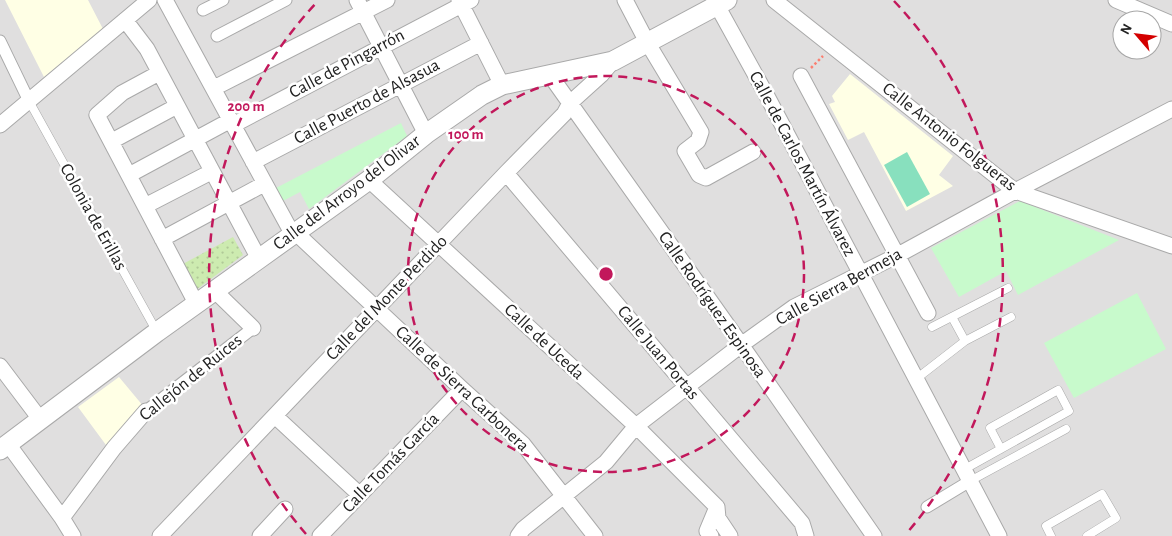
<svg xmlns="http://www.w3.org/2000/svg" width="1172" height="536" font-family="'Alegreya Sans',sans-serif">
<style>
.residential{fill:#e0dfdf;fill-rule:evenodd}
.education{fill:#ffffe5}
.park{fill:#c8facc}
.garden{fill:url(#garden-dots)}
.pitch{fill:#88e0be}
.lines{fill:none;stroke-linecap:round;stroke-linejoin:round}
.service-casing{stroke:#a9a9a9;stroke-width:9}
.pedestrian-casing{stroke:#a9a9a9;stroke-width:13}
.minor-casing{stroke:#a9a9a9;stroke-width:17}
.tertiary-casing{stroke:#a9a9a9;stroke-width:21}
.path{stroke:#fa8072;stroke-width:2.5;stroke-dasharray:2.5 2.5;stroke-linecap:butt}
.service{stroke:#fff;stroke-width:8}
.pedestrian{stroke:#fff;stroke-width:11}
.minor{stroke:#fff;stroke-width:15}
.tertiary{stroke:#fff;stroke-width:19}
.ring{fill:none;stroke:#c2185b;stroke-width:2.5;stroke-dasharray:9 6}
.labels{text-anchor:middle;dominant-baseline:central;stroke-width:5;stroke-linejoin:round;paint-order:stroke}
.street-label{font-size:18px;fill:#222;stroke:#fff}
.centre{fill:#c2185b;stroke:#fff;stroke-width:2.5}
.ring-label{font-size:15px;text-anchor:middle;font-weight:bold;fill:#c2185b;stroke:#fff;stroke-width:5;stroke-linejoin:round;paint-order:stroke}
</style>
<defs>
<pattern id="garden-dots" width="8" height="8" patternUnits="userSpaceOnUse" patternTransform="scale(1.25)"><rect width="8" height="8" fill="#cdebb0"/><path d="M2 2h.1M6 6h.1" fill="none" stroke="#b0c997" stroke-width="1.8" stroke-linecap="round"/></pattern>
</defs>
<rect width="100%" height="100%" fill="#f2efe9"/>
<path class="residential" d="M0,0H1172V536H0ZM1122,20H1152V50H1122Z"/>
<path class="education" d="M5,0H88L103,29L44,77Z
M850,74L953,156L939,175L953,186L906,211L864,132L848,140L829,104L835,102L832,96Z
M119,377L144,407L106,445L78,407Z"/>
<path class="park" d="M401,123L407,136L309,209L300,192L283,201L276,188Z
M1020,201L1119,240L1018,295L1006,271L959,297L931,248Z
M1137,293L1166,349L1074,398L1044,343Z"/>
<path class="garden" d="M233,237L243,255L196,290L181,265Z"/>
<path class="pitch" d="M907,152L930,194L907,207L884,165Z"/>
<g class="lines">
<g class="service-casing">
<path id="service" d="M29,101L157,332
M952,317L965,341
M932,327L1008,288
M916,379L965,341L1011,317
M963,470L1069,411L1058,390L990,428L1001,449
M970,481L1066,429
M1051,536L1046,526L1102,494L1116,518L1087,536"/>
</g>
<g class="pedestrian-casing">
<path id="pedestrian" d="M203,10L223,0
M217,36L286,0
M0,41L29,101
M146,411L253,328
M927,507L970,481"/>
</g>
<g class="minor-casing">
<path id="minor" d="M165,0L293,235
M357,0L426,134
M459,0L502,85
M625,0L647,42L701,132L698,141L685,151L699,175L706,178L753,152
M714,0L767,96L999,536
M774,0L1015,191L1172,246
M1116,0L1172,24
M125,20L147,49L259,259
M159,73L122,93L97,115L197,305
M550,75L735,336L874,536
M801,76L928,313
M214,88L387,0
M0,125L149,0
M233,125L471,0
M112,141L177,106
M253,162L481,43
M506,173L802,523L806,536
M129,175L231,120
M369,180L636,426L717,507L718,518L730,536
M145,206L211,172
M296,233L462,389L523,444L595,536
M162,239L264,184
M215,291L253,328
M0,366L40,419
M275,416L360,495
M8,444L62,518L73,536
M62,518L114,448L146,411
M160,536L506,173L564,114L570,103L601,75L613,61
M260,536L285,509
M320,536L462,389
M518,536L523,529L606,462L636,426L741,345L794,307L898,255L1015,191L1172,109
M711,536L707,531L717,507"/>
</g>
<g class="tertiary-casing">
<path id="tertiary" d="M0,450L157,332L369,180L426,134L482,95L502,85L613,61L727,0"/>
</g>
<path class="path" d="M811,68L823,56"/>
<use href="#service" class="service"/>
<use href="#pedestrian" class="pedestrian"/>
<use href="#minor" class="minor"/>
<use href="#tertiary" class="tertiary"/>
</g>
<g class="ring">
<circle cx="606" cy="274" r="198"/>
<path d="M306 534A397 397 0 0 1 318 1M894 1A397 397 0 0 1 906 534"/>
</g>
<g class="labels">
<g class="street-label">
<text transform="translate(347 64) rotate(-28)">Calle de Pingarrón</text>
<text transform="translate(367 102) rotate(-28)">Calle Puerto de Alsasua</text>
<text transform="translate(949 137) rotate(38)">Calle Antonio Folgueras</text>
<text transform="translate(802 164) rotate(62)">Calle de Carlos Martín Álvarez</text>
<text transform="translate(347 193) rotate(-37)">Calle del Arroyo del Olivar</text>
<text transform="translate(93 217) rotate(61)">Colonia de Erillas</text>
<text transform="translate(839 287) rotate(-29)">Calle Sierra Bermeja</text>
<text transform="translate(387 298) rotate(-46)">Calle del Monte Perdido</text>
<text transform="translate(712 305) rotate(55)">Calle Rodríguez Espinosa</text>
<text transform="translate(544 342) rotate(43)">Calle de Uceda</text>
<text transform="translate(658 353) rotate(50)">Calle Juan Portas</text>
<text transform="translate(191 378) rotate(-39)">Callejón de Ruices</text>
<text transform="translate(462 389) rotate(43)">Calle de Sierra Carbonera</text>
<text transform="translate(391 463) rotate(-46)">Calle Tomás García</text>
</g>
</g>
<circle cx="606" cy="274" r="8" class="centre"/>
<g class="ring-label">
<text x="246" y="111">200 m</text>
<text x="466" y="139">100 m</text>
</g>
<g transform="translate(1137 35) rotate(298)"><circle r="24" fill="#ffffff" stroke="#a7a7a7"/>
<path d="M0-4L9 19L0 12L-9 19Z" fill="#d40000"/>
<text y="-8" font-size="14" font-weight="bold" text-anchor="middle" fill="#222222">N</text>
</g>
</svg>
